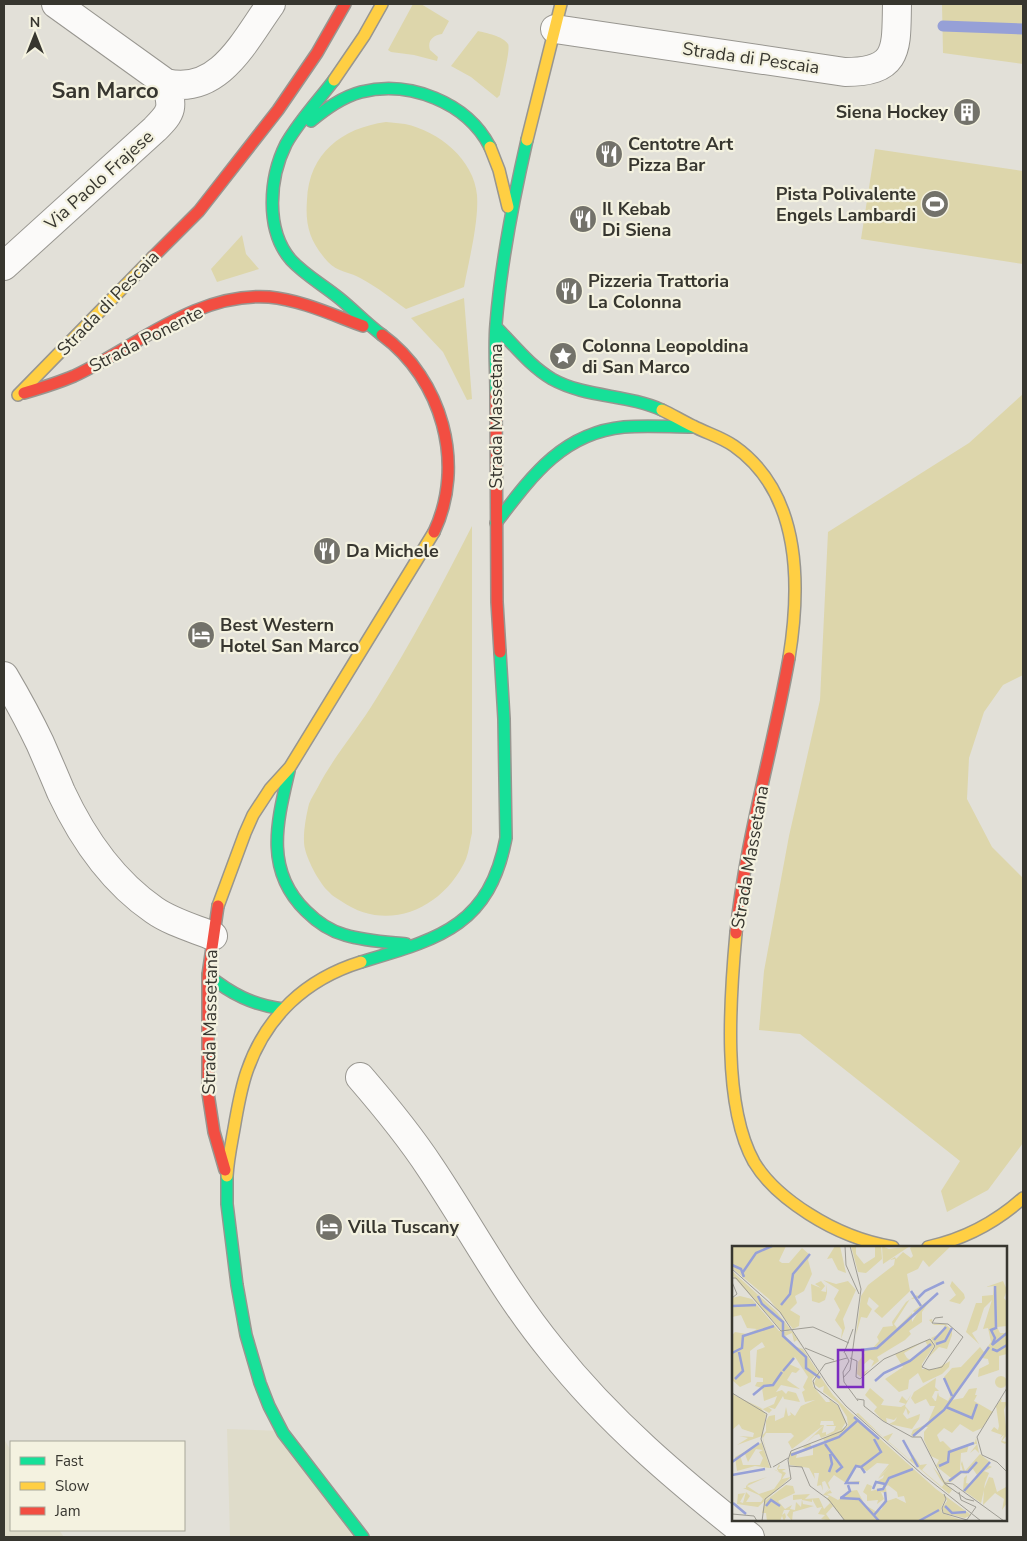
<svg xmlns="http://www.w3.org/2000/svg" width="1027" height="1541" font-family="'Nunito Sans',sans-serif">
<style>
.built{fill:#dfdcca}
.green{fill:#ddd6ab}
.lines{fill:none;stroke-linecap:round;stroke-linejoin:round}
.stream{stroke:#96a0d7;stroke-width:11}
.street-casing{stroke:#989690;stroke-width:30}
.fast-casing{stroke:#989690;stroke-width:14}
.slow-casing{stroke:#989690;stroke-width:14}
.jam-casing{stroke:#989690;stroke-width:14}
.street{stroke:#fbfaf9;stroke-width:28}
.fast{stroke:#16e098;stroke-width:11}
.slow{stroke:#ffcf43;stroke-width:11}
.jam{stroke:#f24e42;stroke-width:11}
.labels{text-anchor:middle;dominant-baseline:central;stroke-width:4.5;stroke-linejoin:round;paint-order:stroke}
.street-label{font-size:18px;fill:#37362f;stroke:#f4f2e0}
.poi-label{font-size:18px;font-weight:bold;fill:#37362f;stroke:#f4f2e0;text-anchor:start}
.district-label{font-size:22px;font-weight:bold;fill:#37362f;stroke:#f4f2e0}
.inset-river{fill:none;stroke:#96a0d7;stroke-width:2.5}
.inset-road{fill:none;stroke:#9e9c94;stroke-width:1}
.view{fill:#7b2cbf;fill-opacity:0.15;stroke:#7b2cbf;stroke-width:2.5}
.inset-edge{fill:none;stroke:#37362f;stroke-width:2.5}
</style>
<rect width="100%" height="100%" fill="#e2e0d8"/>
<path class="built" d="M227,1429L281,1431L363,1537H230Z
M4,1439L11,1451V1530H59L64,1537H4Z"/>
<path class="green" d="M413,4H421L449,21L442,34C433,35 427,41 430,50L438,57L437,61L414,55L391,52L388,50Z
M942,4H1023V64L943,53Z
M478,31C486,33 503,36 508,44C511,49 501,86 500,95L497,98L471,77L451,66Z
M386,122C393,123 399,123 405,124C439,131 474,160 477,195C479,221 469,260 464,287L406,309C392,299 377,287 362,279C351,272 337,272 328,262C310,242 305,226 307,200C309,153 342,128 386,122Z
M875,149L1023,171V264L861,239Z
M242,235L246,254L259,269L217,282L211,269Z
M464,298L472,399L467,400L443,352L411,318Z
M1023,394V675L1003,685L984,712L969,758L967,799L992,847L1023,878V1143L988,1190L947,1212L941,1191L960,1161L800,1034L759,1030L764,971L789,836L820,700L828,532L969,443Z
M472,526V833C470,841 469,851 466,859C444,908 388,934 341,901C337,898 332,896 329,892C320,884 308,862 305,849C302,838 306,816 309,804C311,798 315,793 318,787C334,756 358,729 376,699C411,643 442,585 472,526Z"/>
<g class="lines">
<path class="stream" d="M943,26L1023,29"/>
<g class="street-casing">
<path id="street" d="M56,4L166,83C219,96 245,40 271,4
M555,29L845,72C900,72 896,48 897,4
M4,266L155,129C173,111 173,108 166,83
M4,676C17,698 29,720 40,743C47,759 54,775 61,792C82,837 112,881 154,910C171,922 193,928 213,936
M360,1077C385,1106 409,1135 430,1167C471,1228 505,1293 552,1350C609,1422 678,1480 750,1537"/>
</g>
<g class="fast-casing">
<path id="fast" d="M334,80C318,101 299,121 286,144C269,178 265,230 291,260C305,275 323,285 339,298C354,310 367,324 382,335
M311,121C326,109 342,97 361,92C409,80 467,102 490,147
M496,327C514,345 530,366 552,379C586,398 627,394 662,410
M496,393C496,371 494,347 496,324C501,262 513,201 527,140
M496,523C531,477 562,433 624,427C647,425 670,427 693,427
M289,771C277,822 264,870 306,911C317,922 330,931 345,935C365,941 386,942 406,944
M361,962C438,939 489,927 506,838L504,719L500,652
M208,975C231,994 253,1005 283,1009
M227,1176V1204L237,1285L246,1335L260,1383L269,1406L283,1433L363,1537"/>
</g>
<g class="slow-casing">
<path id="slow" d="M334,80L364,36L382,4
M527,140L561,4
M490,147L499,170L508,207
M18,395L153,257
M662,410C673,415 682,421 693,426C706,433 721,437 734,446C801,493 801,584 789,658
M218,906L245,833L253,815L270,789L290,767L434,532
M736,933C730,998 722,1105 754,1162C767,1184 787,1200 809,1214C834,1230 863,1242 893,1247
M227,1176C228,1158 232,1141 235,1123C238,1106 241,1088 247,1071C266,1016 306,979 361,962
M928,1247C965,1239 995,1223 1023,1198"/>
</g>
<g class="jam-casing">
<path id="jam" d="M153,257L199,211L278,110L317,53L345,4
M382,335C442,379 466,464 434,532
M24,393C41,388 58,383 74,376C136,347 196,292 269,297C301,300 333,315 363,326
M496,393L497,602L500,652
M218,906L208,975V1093L214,1132L225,1170
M736,933C745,841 773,749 789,658"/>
</g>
<use href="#street" class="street"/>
<use href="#fast" class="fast"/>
<use href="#slow" class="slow"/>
<use href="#jam" class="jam"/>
</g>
<defs>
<g id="building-disc" transform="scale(1.4375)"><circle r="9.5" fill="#73726a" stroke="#f4f2e0"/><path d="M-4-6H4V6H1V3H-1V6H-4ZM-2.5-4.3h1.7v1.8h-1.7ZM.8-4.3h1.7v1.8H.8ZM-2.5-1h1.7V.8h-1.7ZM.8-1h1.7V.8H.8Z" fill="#fff"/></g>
<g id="restaurant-disc" transform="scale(1.4375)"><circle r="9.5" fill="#73726a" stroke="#f4f2e0"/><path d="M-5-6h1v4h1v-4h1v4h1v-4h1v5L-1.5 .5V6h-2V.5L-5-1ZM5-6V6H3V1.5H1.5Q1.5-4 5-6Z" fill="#fff"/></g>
<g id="stadium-disc" transform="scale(1.4375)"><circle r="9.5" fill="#73726a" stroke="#f4f2e0"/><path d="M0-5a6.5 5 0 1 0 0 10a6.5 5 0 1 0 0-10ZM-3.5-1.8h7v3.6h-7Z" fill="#fff"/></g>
<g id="sight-disc" transform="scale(1.4375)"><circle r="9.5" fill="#73726a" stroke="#f4f2e0"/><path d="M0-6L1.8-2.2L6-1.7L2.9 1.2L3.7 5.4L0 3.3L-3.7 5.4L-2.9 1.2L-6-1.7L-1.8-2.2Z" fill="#fff"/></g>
<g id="hotel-disc" transform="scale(1.4375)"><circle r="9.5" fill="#73726a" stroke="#f4f2e0"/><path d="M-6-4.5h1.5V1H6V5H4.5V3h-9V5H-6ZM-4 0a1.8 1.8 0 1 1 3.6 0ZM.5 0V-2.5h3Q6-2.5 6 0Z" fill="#fff"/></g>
</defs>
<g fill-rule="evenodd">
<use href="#building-disc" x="967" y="112"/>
<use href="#restaurant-disc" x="609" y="154"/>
<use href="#stadium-disc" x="935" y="204"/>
<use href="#restaurant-disc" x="583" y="219"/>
<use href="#restaurant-disc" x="569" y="291"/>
<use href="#sight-disc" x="563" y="356"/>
<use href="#restaurant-disc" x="327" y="551"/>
<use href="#hotel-disc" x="201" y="635"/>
<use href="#hotel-disc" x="329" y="1227"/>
</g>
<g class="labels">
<g class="street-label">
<text transform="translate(751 58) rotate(8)">Strada di Pescaia</text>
<text transform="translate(99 180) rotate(-42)">Via Paolo Frajese</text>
<text transform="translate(108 303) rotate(-46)">Strada di Pescaia</text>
<text transform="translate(146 339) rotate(-27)">Strada Ponente</text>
<text transform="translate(496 416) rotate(-90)">Strada Massetana</text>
<text transform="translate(750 857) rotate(-80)">Strada Massetana</text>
<text transform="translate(210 1022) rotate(-89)">Strada Massetana</text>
</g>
<g class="poi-label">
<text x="948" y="112" text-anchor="end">Siena Hockey</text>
<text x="628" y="144">Centotre Art<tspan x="628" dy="21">Pizza Bar</tspan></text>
<text x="916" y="194" text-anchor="end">Pista Polivalente<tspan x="916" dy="21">Engels Lambardi</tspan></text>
<text x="602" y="209">Il Kebab<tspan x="602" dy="21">Di Siena</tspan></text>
<text x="588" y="281">Pizzeria Trattoria<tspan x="588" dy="21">La Colonna</tspan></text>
<text x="582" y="346">Colonna Leopoldina<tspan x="582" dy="21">di San Marco</tspan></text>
<text x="346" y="551">Da Michele</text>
<text x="220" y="625">Best Western<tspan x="220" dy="21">Hotel San Marco</tspan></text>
<text x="348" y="1227">Villa Tuscany</text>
</g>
<g class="district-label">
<text x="105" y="91">San Marco</text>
</g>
</g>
<g transform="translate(732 1246)">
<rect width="275" height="275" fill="#e2e0d8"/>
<path d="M0,0H54L47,15L50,17H57L70,2L78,9L76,14L80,28L72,45L63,50L65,57L58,64L68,70L67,80L61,83L37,53L0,22ZM103,0H108L114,27L106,24L100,12L95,13ZM119,0H124V8L132,18L143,11V0H149L150,13L134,27L126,26ZM150,0L157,3L178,0L151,18ZM181,0H219L197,21L191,14L186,23L175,28L178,45L150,72L142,65L147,60L137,51L135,58L140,63L135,72L129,71L124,89L129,50L136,39L162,19L163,13L158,14L163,11L164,13L171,6L179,12L181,10L178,2ZM0,25L45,66L59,84L51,86L0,29ZM91,34L104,38L116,35L124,44L111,73L113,82L109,93L110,84L103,74L108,64L102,53L107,44ZM89,35L93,40L89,45L94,46V38L95,47L93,54L87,57L80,55L79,38L89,42L83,38ZM220,35L232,48L233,52L228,58L217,55L224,49L218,40ZM271,35L275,44L272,52L275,56V80L265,81L268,87H275V108L267,110V124L246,131L247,123L257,118L256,113L250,112L220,154L231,152L237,143L245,142L243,149H250H245L242,155L261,166L250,182L241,186L228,178L220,187L212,182L205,189L208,196L211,195L220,204L243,196L244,192L247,207L243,203L238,207L245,198H237L235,206L229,207L228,224L231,225L229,218L230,215L233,225L248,208L258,216L256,219L260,221L252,225L257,227L253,237L252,243L257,231L261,232L265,246L274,241L275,257L270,264L272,253L263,247L251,259L252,244L249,257L231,244L232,232L227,237L235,229L234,237L238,238L245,229L241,223L234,228L230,227L219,236H214L219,232L204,220L207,214L199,210L192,194V186L196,181H191L182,191L179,189L181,184L195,178L203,160H198L194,153L183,158L179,152L182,146L204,132L203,141L207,145H203L200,151L203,155H204L206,146L207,150L216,155L219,149L212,131L220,122L229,121L248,101L252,106L259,96L256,82L251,83L260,54L252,62L245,84L240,87L247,98L234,86L244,57H250V50L261,49L262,40L254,41ZM185,49L187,52L178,53L162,78L165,82L180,67V76L185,68L181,65L199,53L190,66V76L177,85L179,88L173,94L145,111L147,115L139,121L142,115L138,113L130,120L132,126L137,123L130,132L125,128L126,116L133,107L129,103H140L147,95L145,91L151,81L161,80L160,76L174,56ZM8,50L20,53L47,85H60L71,102L65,94L62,96L60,87L53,90L62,100L71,103L86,126L80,133L81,140L94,156H98L97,153L106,160L114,176L109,184L89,192L87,188L83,189L73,198L92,179L90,187L94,186V189L102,185L104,180H95L94,179H102L101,175H89L88,179H92L60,203L56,196L62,190L59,187H34L31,192L37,217L30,190L5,199L16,192L7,190L21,191L22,187L10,183L7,178L0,184V148L31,163L42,158L45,150L32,155L30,142L23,140L25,136H31V132L23,131L25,104L33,101L30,96L18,105L19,136L8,141L0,134V89L3,86L15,88L25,83L15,82L9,69L0,71V52ZM63,111L76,131L71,141L73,144L70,146L73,156L83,154L69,160L63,170L58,166L59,169L56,170L54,161L52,171L43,175V169L37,170L34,175V185L30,190L34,169L29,162L37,167L40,164L36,161L43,163L51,150L52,153L68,156L64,147L56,145L54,148L50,144L44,146L49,139L68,143L55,134L60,126L64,127L68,123L57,118ZM200,73L201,78H213L220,84V89L215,103L207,101L196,112L204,100L199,92L209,87L213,79H202L197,74ZM195,94H200L202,100L190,118V123H204L218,115L217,121L210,128L191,137L186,127L177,134L176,143L167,146L153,133L171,121L163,108ZM193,95L196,100L178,114L175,112L172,107ZM86,127L101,149L117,165L204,243L239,269L233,272L212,267L210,262L215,255L214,251L209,262L210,267L232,275H113L95,253L97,250L91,249L79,240L91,249L97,243L93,235L90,236L91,245L89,239L85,240L87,227H82L83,233L77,222L58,219L57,215L58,207L76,203L70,201L78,197L80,203L65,208L64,212L81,209V201L93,197L91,192L116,180L115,171L106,157L91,146L92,140L87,142L82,138ZM145,217L157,218L146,232L158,220L146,233L152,229L151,232L142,237L151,238V242L139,245L140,240L135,238L131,246L135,249V255L146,254L145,258L152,253L149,246L154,247L150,263L145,266L133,259L125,244L118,245L106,254L95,248L100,247L98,244L94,247L98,242L96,237L102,229L114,237L127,238L128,235L115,236L124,220L135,225ZM156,239L165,246L166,251L172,250L174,257L164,252L155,255L154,241L151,244L148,245ZM263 136a6 6 0 1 1 12 0a6 6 0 1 1-12 0ZM138,142L152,154L149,159L169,161L174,158L167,156L170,150L175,155L180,147L173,160L178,166L176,169L174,162L171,168L175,173L188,168L187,173L180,183L157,178L163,175L165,171L162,174L154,172L155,177L149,173L142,165L145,161L133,149ZM270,152L269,156H275L272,164L275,189L270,195L275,196L273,198L269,196L272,189L268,192L270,189L259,185L262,181L266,184L267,180L264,160ZM126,167L151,191L161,187L156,195L178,214L181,209L188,219L195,218L190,224L210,241L212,238L208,233L201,221L202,222L220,244L217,248L124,168ZM28,192L38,222L23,220L5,225L3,211L29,197ZM24,203L31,204L27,206L31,212L28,219H11L8,209L13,208L16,216ZM47,218L48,220L46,223H54L50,225L54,227L50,233L59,231L26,261L5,258L6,248L13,247L8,256L11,257L14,246L18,250L14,256H29L31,253L27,249L11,242H14V240L17,237L35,231L15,240L27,248L42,243L49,233L50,228L43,224L42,223L47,226L45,223ZM54,239L61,240L63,247L46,255L53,263L60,259L58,263L63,264L64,256L69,261L70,253L61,254V249L78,248L73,253L87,252L92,263L98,257L101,260L94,268L99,275L89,273L93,269L86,268L90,261L85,262L80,253V256L70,254L71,258L82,260L61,266L60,275L55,269L58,264H52L50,269L53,267L54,271L52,275L50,270L48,275H35L34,267H30L33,255Z" fill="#ddd6ab" fill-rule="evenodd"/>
<path class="inset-river" d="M0,19L9,23L12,31M11,26L24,7L40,0M179,45L189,60M26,50L30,58L51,76V90L74,111V122L88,132M186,52L193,45L212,36M49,59L58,48L61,28L78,8M0,60L24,59M202,94L214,81M204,98L213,95L220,82M260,99L263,92L259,84L264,82L263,40M260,99L275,87M260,103L265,105L275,99M129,104L145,102L206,47M0,107L10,102L11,90L42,80M51,125L62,112M212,132L220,150M3,133L11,125L7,106M143,135L152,127L178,115L199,98M21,149L32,140L41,139L50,126M214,161L240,172L245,158M122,171L147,193M181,190L212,164L257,101M171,194L186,221M93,198L110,221L104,226M59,209L107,191L126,174M0,216L27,197M207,220L216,216L217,206L242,197M97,226L100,218L98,208M133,227L129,221L149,206L142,193M0,229L33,223M217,235L229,226H236L245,216M127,237H114L124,220L129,221M141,243L144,236L153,238M145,244L151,243L157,232L181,223M232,245L258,216M108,252L127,253L147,275M109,252L118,245L116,239M1,257L14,268M34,260L39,254L48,260M213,260L220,267L234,266M142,269L154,255L153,246M187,275L207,264"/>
<path class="inset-road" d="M113,0L114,19L127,48M0,23L48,66L96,139L114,160L191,229L249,275M0,32H4L49,85L81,81L117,97M0,36L5,48L0,52M73,102L102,114M112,107L121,83M113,107L117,115L111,126L112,136L126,155M118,112L125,115L124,131L128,133L152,113L198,93L203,100L190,121L197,124L210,121L231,91L216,78L200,77L203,72L211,71M111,132L118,124L129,43L118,0M275,142L245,191L250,209L265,216L275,226M0,147L35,168L29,193L39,222M125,153L132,154V160L151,175L180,191H189L213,238L234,253L242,255M57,220L70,221L78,240L97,254L113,275M41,221L56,212M213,237L221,238L272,275M227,246L229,254L244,261L234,275M212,248L214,253L210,262L211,267L235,274M0,268L22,270L25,275M30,275L33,253L59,233L56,214L59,205L110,185L115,179L106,159L83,142L81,135L93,118L115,112"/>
<path class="view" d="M106,104H131V141H106Z"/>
<rect width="275" height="275" class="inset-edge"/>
</g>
<rect width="1027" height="1541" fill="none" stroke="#37362f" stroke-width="10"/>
<rect x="10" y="1441" width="175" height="90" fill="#f4f2e0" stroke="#a8a799"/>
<rect x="20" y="1457" width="25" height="8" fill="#16e098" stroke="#a8a799"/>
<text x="55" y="1466" font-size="15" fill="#37362f">Fast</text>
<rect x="20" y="1482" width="25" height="8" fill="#ffcf43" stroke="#a8a799"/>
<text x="55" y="1491" font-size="15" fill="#37362f">Slow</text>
<rect x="20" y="1507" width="25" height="8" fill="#f24e42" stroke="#a8a799"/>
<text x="55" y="1516" font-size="15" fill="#37362f">Jam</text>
<g transform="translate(35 35)" stroke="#f4f2e0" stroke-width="4" paint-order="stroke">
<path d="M0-4L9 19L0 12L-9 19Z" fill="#37362f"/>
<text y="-8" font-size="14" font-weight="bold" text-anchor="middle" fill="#37362f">N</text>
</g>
</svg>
